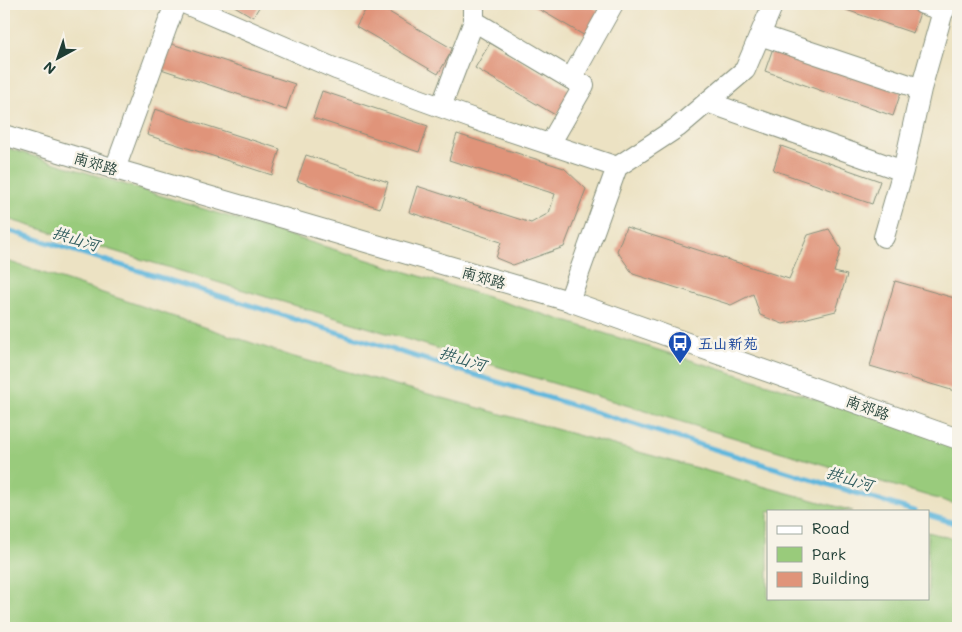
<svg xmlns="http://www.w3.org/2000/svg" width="962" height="632" font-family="Mali,'LXGW WenKai TC',sans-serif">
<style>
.green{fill:#99cb7b;stroke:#5c8458}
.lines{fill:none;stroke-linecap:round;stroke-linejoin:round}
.stream{stroke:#60b7dd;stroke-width:5}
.building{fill:#e0947a}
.minor-casing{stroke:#86907c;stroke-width:22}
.minor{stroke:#fff;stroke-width:20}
.labels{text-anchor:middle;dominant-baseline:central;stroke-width:5;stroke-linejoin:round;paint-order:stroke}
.street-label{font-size:15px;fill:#1f3d34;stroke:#f7f3e8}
.transit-label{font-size:15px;fill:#164399;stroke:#f7f3e8;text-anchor:start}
.water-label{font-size:16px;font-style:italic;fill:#2f5c5e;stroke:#f7f3e8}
</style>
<rect width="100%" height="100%" fill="#f7f3e8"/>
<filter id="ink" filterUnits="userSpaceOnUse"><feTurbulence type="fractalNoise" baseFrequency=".02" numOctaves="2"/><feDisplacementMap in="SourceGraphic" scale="10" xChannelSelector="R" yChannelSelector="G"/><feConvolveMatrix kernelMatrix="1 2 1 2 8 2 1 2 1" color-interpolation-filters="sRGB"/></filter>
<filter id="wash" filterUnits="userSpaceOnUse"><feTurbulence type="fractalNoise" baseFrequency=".0096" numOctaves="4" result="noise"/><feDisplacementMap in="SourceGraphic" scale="20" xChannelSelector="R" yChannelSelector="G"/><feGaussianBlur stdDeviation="1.12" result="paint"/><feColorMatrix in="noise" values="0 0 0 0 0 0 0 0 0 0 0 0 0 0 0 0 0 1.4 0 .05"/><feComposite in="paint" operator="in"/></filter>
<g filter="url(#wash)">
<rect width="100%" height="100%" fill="#ece2c3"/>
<path class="green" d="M4,147L958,443V505L4,218Z
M4,260L294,357L853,511H768V598H928V532L958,540V628H4Z"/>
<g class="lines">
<path class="stream" d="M4,229L914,511
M928,515L958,524"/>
</g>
<g id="blocks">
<path class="building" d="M231,4H261L253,17Z
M369,4H375L453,49L438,74L356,26Z
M530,4H587L601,12L587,37Z
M829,4H904L921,10L913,33Z
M169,43L295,84L286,110L161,69Z
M490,43L571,91L557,116L475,68Z
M773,48L901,92L893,116L765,71Z
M322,91L428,126L419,152L313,118Z
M155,109L280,149L272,175L147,135Z
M457,134L564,168L586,189L564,247L513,265L496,258L501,242L409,212L417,186L531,223L549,213L555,194L449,160Z
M781,146L880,181L872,204L773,170Z
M306,155L388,182L380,208L297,181Z
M626,227L789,279L808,235L829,229L841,249L834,272L847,275L836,311L783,324L760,315L753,294L731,305L633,274L617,251Z
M895,281L958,299V392L870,366Z"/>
</g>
</g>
<g filter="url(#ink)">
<use href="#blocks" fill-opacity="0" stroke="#86907c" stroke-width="1"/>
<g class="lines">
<g class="minor-casing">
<path id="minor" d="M186,4L336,69L471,118L617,167
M923,4L944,11
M474,21L571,79
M760,35L921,89
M707,102L903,171
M441,107L474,21V4
M4,135L115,169L569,301L958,439
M550,144L584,85L571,79L613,4
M115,169L175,4
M884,237L903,171L921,89L945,4
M569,301L617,167L678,127L745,70L773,4"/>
</g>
<use href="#minor" class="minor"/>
</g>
</g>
<defs>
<g id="bus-pin" transform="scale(1.25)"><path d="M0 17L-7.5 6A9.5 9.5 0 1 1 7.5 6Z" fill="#1a4fb4" stroke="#f7f3e8"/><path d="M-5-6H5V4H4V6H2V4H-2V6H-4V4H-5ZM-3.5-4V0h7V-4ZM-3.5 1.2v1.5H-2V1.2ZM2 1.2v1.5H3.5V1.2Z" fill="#fff"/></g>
</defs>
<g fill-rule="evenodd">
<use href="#bus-pin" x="680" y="343"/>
</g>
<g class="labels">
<g class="street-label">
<text transform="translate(96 163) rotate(17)">南郊路</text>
<text transform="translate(484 277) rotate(16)">南郊路</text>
<text transform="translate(868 407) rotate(20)">南郊路</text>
</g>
<g class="transit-label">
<text x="698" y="343">五山新苑</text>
</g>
<g class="water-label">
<text transform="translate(76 238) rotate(17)">拱山河</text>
<text transform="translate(463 358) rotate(17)">拱山河</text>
<text transform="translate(850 478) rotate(17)">拱山河</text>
</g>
</g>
<rect width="962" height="632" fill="none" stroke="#f7f3e8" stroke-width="20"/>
<rect x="767" y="510" width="162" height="90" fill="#f7f3e8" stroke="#a1aaa0"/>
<rect x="777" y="526" width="25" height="8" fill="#ffffff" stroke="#a1aaa0"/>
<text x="812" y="534" font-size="15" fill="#1f3d34">Road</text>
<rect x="777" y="547" width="25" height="15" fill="#99cb7b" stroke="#a1aaa0"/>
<text x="812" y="560" font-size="15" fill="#1f3d34">Park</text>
<rect x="777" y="572" width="25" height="15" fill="#e0947a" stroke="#a1aaa0"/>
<text x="812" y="584" font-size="15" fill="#1f3d34">Building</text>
<g transform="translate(58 58) rotate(220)" stroke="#f7f3e8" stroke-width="4" paint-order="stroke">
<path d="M0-4L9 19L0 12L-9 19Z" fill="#1f3d34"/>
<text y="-8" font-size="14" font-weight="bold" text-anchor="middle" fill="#1f3d34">N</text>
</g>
</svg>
